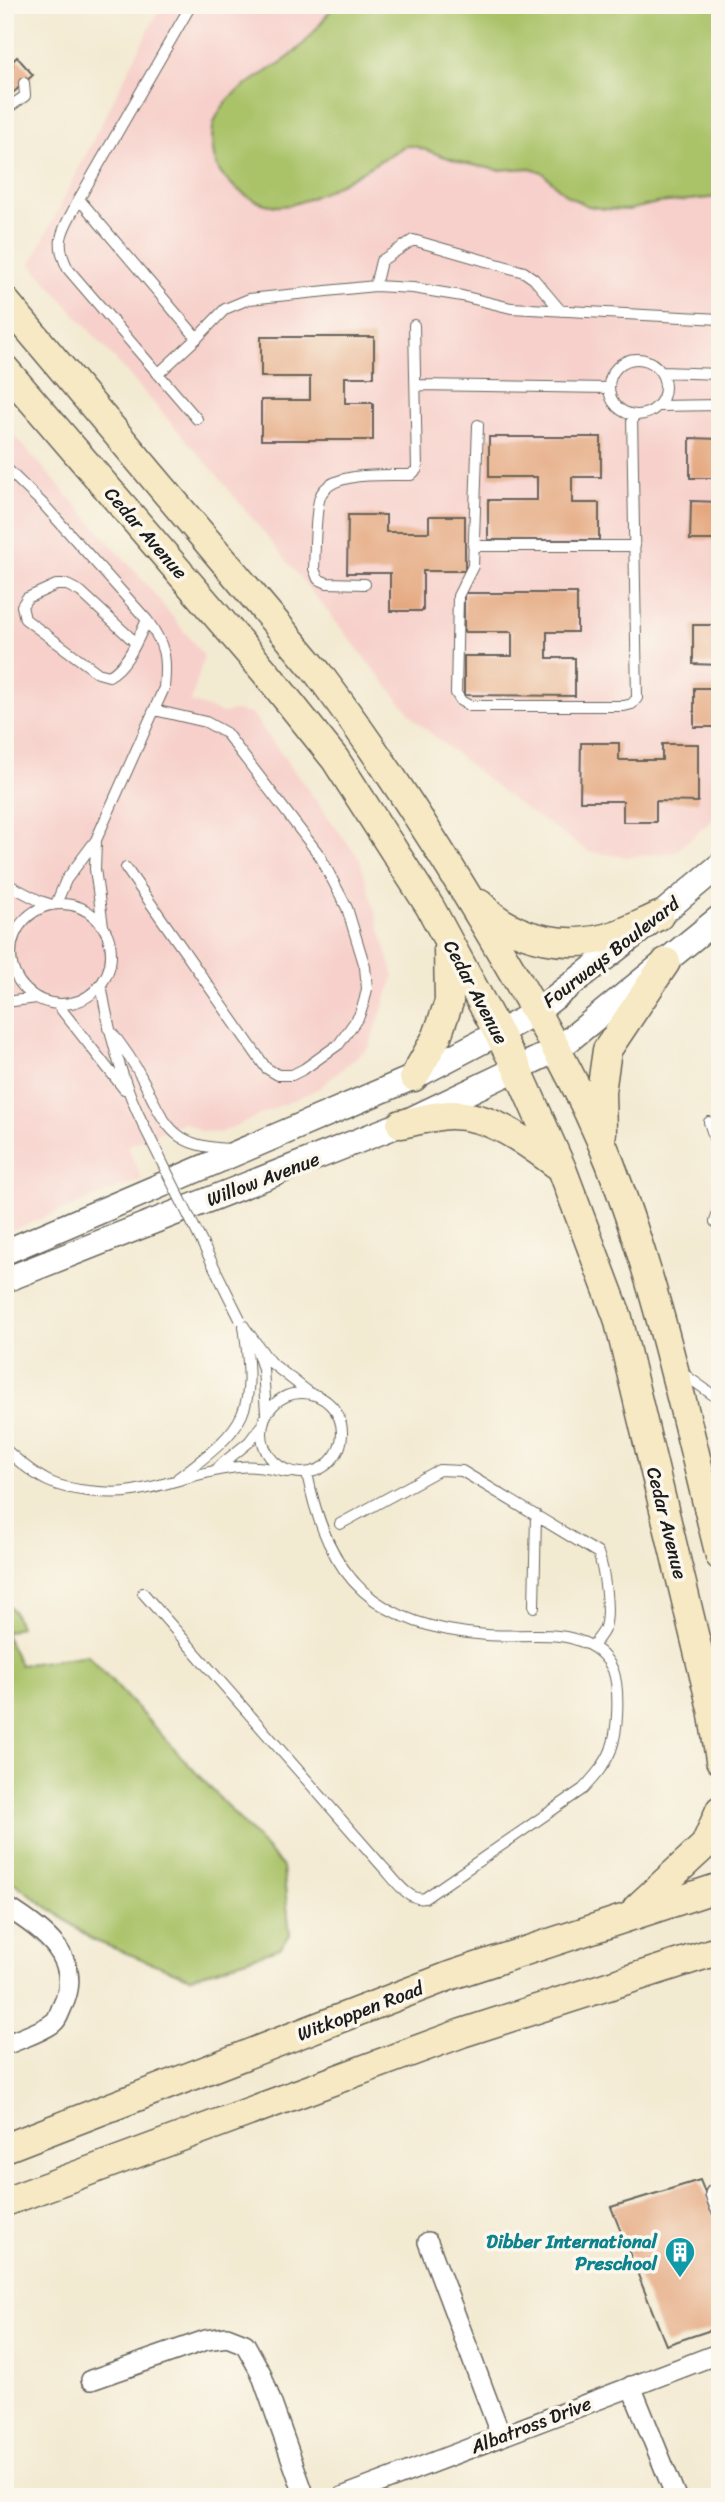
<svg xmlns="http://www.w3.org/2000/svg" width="725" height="2502" font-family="Sriracha,sans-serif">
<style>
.built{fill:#f7d0cb}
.green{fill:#aac369;stroke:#637042;stroke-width:2}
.building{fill:#e4a67d}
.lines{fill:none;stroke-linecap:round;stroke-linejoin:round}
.service-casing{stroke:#67645c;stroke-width:12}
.minor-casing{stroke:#67645c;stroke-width:22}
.tertiary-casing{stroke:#67645c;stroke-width:27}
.secondary-casing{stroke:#67645c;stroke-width:31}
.service{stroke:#fff;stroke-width:10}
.minor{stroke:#fff;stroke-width:19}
.tertiary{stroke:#fff;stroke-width:24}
.secondary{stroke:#f6e9c3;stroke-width:28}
.service-bridge-casing{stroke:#67645c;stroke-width:12;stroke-linecap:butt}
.service-bridge{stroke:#fff;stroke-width:10}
.labels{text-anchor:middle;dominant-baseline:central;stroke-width:7;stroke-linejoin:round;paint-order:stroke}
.street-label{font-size:19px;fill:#1c1c1c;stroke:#fbf7ec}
.culture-label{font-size:19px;font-weight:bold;fill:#0d838f;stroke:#fbf7ec;text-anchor:end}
</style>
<rect width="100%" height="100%" fill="#fbf7ec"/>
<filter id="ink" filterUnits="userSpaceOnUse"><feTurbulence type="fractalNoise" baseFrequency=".0143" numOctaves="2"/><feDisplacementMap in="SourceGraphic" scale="14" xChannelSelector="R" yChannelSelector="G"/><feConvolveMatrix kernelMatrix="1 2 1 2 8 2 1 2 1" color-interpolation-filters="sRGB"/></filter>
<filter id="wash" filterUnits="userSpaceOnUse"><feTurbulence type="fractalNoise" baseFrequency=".00686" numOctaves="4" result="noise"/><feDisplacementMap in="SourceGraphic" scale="28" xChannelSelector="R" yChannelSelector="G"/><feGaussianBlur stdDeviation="1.57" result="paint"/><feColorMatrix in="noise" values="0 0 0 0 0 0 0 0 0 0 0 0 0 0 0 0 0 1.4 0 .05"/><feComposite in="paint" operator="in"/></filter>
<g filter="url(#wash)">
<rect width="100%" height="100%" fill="#f3ead2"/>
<path class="built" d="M161,5H720V813L675,852L627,857L589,852L515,802L416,721L217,475L31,264Z
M5,425L142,579L204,656L191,702L222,713L236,711L252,714L360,860L394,976L369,1047L318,1089L220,1133L200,1131L184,1122L127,1146L142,1179L5,1233Z"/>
<path class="green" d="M334,5H720V197L657,203L629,210L604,209L588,206L567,196L542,172L531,168L498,170L463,163L414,146H406C376,161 308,209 276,206C254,204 236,190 222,175C212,163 209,133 216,118C228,90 265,75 289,57C307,43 321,24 334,5Z
M5,1601L14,1612L20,1627L5,1633Z
M5,1634L20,1665L88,1655L283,1867L290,1935L280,1948L190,1978L93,1940L5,1876Z"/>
<g id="blocks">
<path class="building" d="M17,57L33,75L5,100V68Z
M261,337H374V377H345V403H373V440H261V400H310V377H261Z
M489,437H601V477H572V503H599V540H488V500H537V477H489Z
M690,438L720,439V478H690Z
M691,501L720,502V540H690Z
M348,515H386V532H429V516H465V571H423V611H390V573H347Z
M464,593H577V632H547V658H575V696L464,695V656H512V632H464Z
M693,625H720V665L693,664Z
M694,688H720V727H694Z
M581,743H619V760H662V744H698V802L656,801V822H623V801H580Z
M700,2180L720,2230V2327L666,2345L611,2207Z"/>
</g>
</g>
<g filter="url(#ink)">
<use href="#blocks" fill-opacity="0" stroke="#67645c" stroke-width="2"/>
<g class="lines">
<g class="service-casing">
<path id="service" d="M191,5L79,199L197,338L225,309L249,299L375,286L413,288L462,296L511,308L720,319
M5,63L8,65
M5,110L25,96L24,83
M79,199C65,228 52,238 68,269L197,419
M375,286L381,261L413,240L524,272L534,279L561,311
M609 387a28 28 0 1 1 56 0a28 28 0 1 1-56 0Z
M661,372L720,374
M158,374L197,338
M417,385L608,388
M658,406L720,405
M478,425L473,566L458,596L456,693L461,701L470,706H624L632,704L637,698L632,415
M5,467L44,505L147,620C165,645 167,657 164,688L96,840L66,880L56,904
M473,546H635
M365,584L327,583L318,579L314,569C315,552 315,511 320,497C329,470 387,476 411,475L417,469L414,325
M136,643L81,592L67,585H56L27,598L22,606L25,619L98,673L109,676C128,666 138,638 147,620
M96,841L95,869L103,926
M126,868L266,1068L278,1075H292L304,1069L339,1044L359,1016L364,1002L367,989L365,967L347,908L320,856L226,733L206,722L154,710
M5,883L40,901L52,905
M11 954a50 50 0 1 1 100 0a50 50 0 1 1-100 0Z
M5,924L11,947
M101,984C109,1033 121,1080 143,1124
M5,1002L37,998
M57,1004L124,1089
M108,1028C122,1045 134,1062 144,1082C167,1129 174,1147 231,1149
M709,1122L720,1156
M720,1204L715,1222L720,1221
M245,1328L270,1362L311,1394
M256,1348L263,1369L266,1413
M681,1372L720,1400
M262 1433a40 40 0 1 1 80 0a40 40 0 1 1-80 0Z
M5,1449C18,1461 32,1473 48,1481C68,1491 112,1495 133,1491C169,1485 203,1470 239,1467C254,1465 271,1469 287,1472
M217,1468L249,1442L261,1426
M178,1478C248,1425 256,1414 244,1326
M713,1493L720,1474
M340,1524L439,1470L462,1471L598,1553C604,1569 610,1610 605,1627C603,1634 597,1640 592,1646
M143,1593L382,1866C393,1877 408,1902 425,1898L583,1789C594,1777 605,1765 611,1750C618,1731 620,1689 613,1670C606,1655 593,1645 577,1640C554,1631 513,1637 487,1635C376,1627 328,1580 307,1473
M534,1607L536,1515"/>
</g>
<g class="minor-casing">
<path id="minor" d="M5,1906C41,1928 86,1959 62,2007C60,2011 58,2019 54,2022C46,2030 17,2040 5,2045
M715,2194L720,2207
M428,2242L501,2436
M91,2380L206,2340L227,2337L245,2344L261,2373L305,2497
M631,2386L676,2497
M342,2497L720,2353"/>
</g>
<g class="tertiary-casing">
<path id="tertiary" d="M5,1252L414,1077L498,1033L536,1012L659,916L720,865
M5,1280L401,1124L558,1049L720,917"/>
</g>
<g class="secondary-casing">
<path id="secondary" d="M5,301L318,673C385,762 444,855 501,952C541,1020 581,1089 610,1163C659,1290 687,1424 720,1556
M5,369L266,673L335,759L430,907L517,1068L562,1169L618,1318L712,1709L720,1733
M480,904C514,941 571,951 618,934C632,929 645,922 659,916
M414,1077L437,1036L449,1002L448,948
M401,1124C416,1121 433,1116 449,1115C492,1114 527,1143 560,1167
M602,1133L601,1092L607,1050L666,962
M713,1715L720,1760
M637,1908L705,1845L720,1810
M5,2148L452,1975L720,1887
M5,2202L462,2033L720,1950"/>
</g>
<use href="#service" class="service"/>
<use href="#minor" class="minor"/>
<use href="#tertiary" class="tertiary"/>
<use href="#secondary" class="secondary"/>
<g class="service-bridge-casing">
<path id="service-bridge" d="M143,1124L240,1319"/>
</g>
<use href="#service-bridge" class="service-bridge"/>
</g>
</g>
<defs>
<g id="building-pin" transform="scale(1.575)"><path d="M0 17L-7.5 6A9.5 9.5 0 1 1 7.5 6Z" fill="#0f9aa8" stroke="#fbf7ec"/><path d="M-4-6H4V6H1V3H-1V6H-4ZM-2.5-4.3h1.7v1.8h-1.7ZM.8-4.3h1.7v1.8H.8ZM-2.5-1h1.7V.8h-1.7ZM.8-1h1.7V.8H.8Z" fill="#fff"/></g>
</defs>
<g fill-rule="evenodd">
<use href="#building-pin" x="680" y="2252"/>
</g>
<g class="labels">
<g class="street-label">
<text transform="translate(146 533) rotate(49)">Cedar Avenue</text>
<text transform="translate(611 952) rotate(-38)">Fourways Boulevard</text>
<text transform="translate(476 992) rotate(62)">Cedar Avenue</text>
<text transform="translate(263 1179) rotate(-21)">Willow Avenue</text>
<text transform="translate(667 1523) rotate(76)">Cedar Avenue</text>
<text transform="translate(360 2011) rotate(-21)">Witkoppen Road</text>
<text transform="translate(531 2425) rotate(-21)">Albatross Drive</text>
</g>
<g class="culture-label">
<text x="657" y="2241">Dibber International<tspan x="657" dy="22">Preschool</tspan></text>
</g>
</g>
<rect width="725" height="2502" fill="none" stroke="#fbf7ec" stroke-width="28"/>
</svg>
